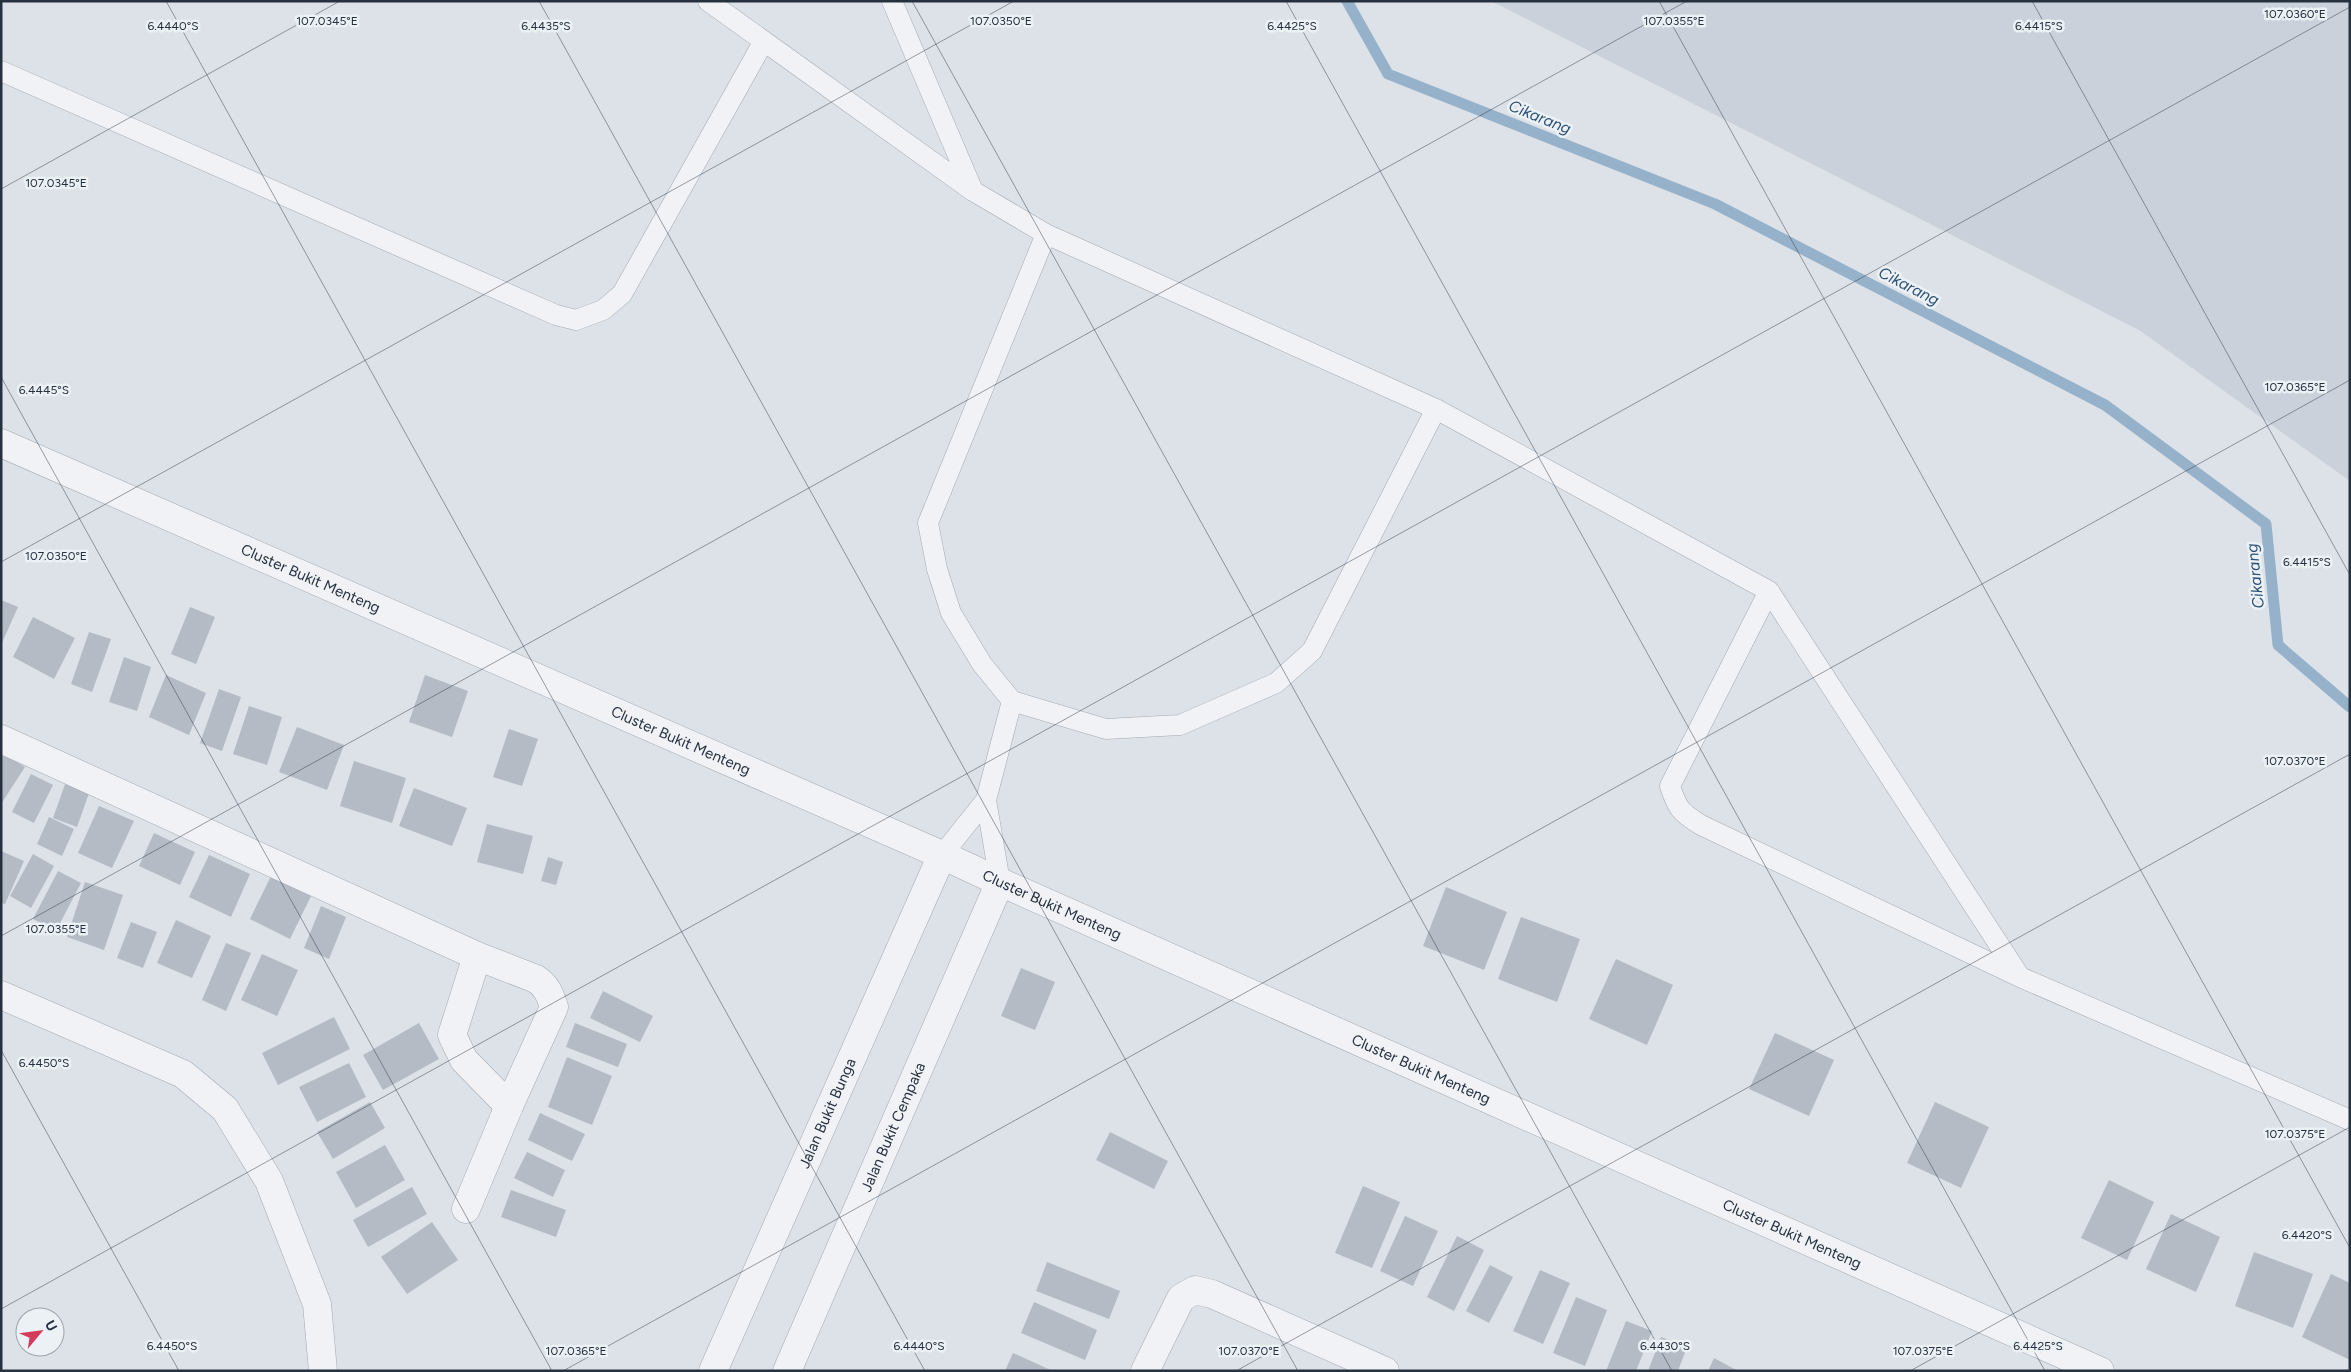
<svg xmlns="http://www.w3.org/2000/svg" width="2351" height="1372" font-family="Figtree,sans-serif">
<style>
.built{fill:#cbd1da}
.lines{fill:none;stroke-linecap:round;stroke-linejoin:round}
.stream{stroke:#96b2ca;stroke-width:11}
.building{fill:#b4bbc5}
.service-casing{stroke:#a2a9b2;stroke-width:21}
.minor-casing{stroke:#a2a9b2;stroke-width:29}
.service{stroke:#f0f2f6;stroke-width:20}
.minor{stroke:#f0f2f6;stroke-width:28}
.ticks{fill:none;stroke:#26313f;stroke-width:1;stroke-opacity:0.45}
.labels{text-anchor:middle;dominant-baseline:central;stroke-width:5;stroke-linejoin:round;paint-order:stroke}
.street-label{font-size:15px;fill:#26313f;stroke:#ecf1f5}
.water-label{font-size:16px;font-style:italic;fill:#2e5275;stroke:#ecf1f5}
.ticks-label{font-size:12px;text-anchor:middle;fill:#26313f;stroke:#ecf1f5;stroke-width:5;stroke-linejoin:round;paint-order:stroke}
</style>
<rect width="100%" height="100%" fill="#dde2e8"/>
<path class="built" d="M1491,1H2350V481L2139,330Z"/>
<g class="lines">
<path class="stream" d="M1347,1L1388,74L1715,204L2105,405L2266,524L2278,645L2350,707"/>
</g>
<path class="building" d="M1,600L18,607L1,645Z
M190,607L215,617L196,664L171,654Z
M33,617L75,638L54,679L13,657Z
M89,632L111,639L92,692L71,684Z
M124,657L151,667L137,711L109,702Z
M166,675L206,693L189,735L149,717Z
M425,675L468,691L452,737L409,722Z
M219,689L241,697L222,751L200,743Z
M249,706L282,717L267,765L233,754Z
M297,727L344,745L327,790L279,772Z
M509,729L538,739L522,786L493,777Z
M4,754L25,767L1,804V759Z
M354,761L406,778L392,823L340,806Z
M69,773L93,782L77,827L53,818Z
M31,774L53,785L34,823L12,812Z
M414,788L467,808L452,846L399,826Z
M99,806L134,821L112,868L78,853Z
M49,817L74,829L62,856L37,844Z
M487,824L533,836L523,874L477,862Z
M154,833L195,852L180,885L139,866Z
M1,851L24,861L5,904L1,903Z
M33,854L54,866L31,908L10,896Z
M209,855L250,874L231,917L189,897Z
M548,857L563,862L556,885L541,881Z
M58,871L81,883L56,931L33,919Z
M271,876L311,896L290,939L250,919Z
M85,882L123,895L104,950L67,937Z
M1446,887L1507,912L1484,970L1423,946Z
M321,906L346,917L329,959L304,948Z
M1521,917L1580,939L1557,1002L1498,979Z
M176,920L211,936L192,978L157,963Z
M131,922L157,932L143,968L117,958Z
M226,943L251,953L226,1011L202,1000Z
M262,954L298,970L277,1016L241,1000Z
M1616,959L1673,985L1647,1045L1589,1019Z
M1021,968L1055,982L1035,1030L1001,1016Z
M603,991L653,1016L640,1042L590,1018Z
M334,1017L350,1049L278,1085L262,1053Z
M419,1023L439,1059L383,1090L363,1055Z
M575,1023L627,1044L618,1067L566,1047Z
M1775,1033L1834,1060L1809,1116L1749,1089Z
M567,1057L612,1076L592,1125L548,1107Z
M349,1063L366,1097L317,1122L299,1087Z
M370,1102L385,1128L333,1159L317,1132Z
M1935,1102L1989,1127L1961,1188L1907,1163Z
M540,1113L585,1134L572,1161L528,1140Z
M1110,1132L1168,1161L1154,1189L1096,1160Z
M385,1145L405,1180L356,1208L336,1172Z
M527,1152L565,1170L553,1197L514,1178Z
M2109,1180L2154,1202L2127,1260L2081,1238Z
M1363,1186L1400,1202L1372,1268L1335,1253Z
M412,1187L427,1214L368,1247L353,1220Z
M511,1190L566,1210L556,1237L501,1217Z
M2171,1214L2220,1237L2196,1292L2146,1269Z
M1405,1216L1438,1231L1413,1286L1380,1271Z
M432,1222L458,1260L407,1294L381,1257Z
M1457,1236L1484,1250L1454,1311L1427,1297Z
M2254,1252L2313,1274L2293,1328L2235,1306Z
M1047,1262L1120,1291L1109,1319L1036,1291Z
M1490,1265L1513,1277L1489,1323L1466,1311Z
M1540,1270L1570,1283L1543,1344L1513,1331Z
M2331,1274L2350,1283V1360L2302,1337Z
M1576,1297L1607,1310L1585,1366L1553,1353Z
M1034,1302L1097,1330L1085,1360L1021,1333Z
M1626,1321L1652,1331L1636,1371H1606Z
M1661,1337L1687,1347L1678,1371H1648Z
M1013,1353L1053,1371H1005Z
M1714,1358L1738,1371H1708Z"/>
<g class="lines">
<g class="service-casing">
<path id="service" d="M708,1L973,191L1046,234L1436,409L1769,591L2020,977L2350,1120
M892,1L973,191
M1,71L556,315L576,320L603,310L622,294L764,41
M1046,234L928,523L937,569L951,613L982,664L1012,701L1106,729L1180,725L1276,683L1312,651L1436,409
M1769,591L1670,786C1677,808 1681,813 1701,825L2020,977
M986,800L1000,882
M942,855L986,800L1012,701"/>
</g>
<g class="minor-casing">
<g id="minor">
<path id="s1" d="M1,443L942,855L1000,882L2100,1371"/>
<path d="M1,739L477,956L536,979C547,986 550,995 554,1007L509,1106L466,1209"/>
<path d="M477,956L452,1035L464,1060L509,1106"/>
<path d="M1,995L183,1074L225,1109L269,1181L317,1304L323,1371"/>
<path id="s2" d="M713,1371L942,855"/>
<path id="s3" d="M787,1371L1000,882"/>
<path d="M1145,1371L1181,1298L1195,1290L1212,1294L1385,1371"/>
</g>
</g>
<use href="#service" class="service"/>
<use href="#minor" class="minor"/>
</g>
<path class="ticks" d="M166,1L925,1371M539,1L1298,1371M912,1L1672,1371M1286,1L2045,1371M1659,1L2350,1248M2032,1L2350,575M1,189L340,1M1,377L552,1371M1,562L1014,1M1,936L1687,1M1,1050L179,1371M1,1309L2350,7M563,1371L2350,380M1236,1371L2350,754M1910,1371L2350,1127"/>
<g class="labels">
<g class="street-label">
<text stroke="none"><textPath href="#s1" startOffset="338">Cluster Bukit Menteng</textPath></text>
<text stroke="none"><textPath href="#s1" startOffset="742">Cluster Bukit Menteng</textPath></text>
<text stroke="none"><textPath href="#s1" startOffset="1148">Cluster Bukit Menteng</textPath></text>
<text stroke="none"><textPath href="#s1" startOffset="1552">Cluster Bukit Menteng</textPath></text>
<text stroke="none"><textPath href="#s2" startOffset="282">Jalan Bukit Bunga</textPath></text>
<text stroke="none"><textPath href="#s3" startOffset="266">Jalan Bukit Cempaka</textPath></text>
<text stroke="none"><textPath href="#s1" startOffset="1958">Cluster Bukit Menteng</textPath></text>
</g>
<g class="water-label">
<text transform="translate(1540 117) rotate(22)">Cikarang</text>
<text transform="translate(1909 286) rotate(27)">Cikarang</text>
<text transform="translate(2255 576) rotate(-96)">Cikarang</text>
</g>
</g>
<g class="ticks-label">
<text x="2295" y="18">107.0360°E</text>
<text x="327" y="25">107.0345°E</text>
<text x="1001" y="25">107.0350°E</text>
<text x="1674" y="25">107.0355°E</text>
<text x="173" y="30">6.4440°S</text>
<text x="546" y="30">6.4435°S</text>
<text x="1292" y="30">6.4425°S</text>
<text x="2039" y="30">6.4415°S</text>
<text x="56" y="187">107.0345°E</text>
<text x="2295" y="391">107.0365°E</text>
<text x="44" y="394">6.4445°S</text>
<text x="56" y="560">107.0350°E</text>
<text x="2307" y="566">6.4415°S</text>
<text x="2295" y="765">107.0370°E</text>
<text x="56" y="933">107.0355°E</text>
<text x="44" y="1067">6.4450°S</text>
<text x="2295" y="1138">107.0375°E</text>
<text x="2307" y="1239">6.4420°S</text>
<text x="172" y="1350">6.4450°S</text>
<text x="919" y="1350">6.4440°S</text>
<text x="1665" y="1350">6.4430°S</text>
<text x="2038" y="1350">6.4425°S</text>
<text x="576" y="1355">107.0365°E</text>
<text x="1249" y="1355">107.0370°E</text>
<text x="1923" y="1355">107.0375°E</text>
</g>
<rect width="2351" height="1372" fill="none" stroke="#26313f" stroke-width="5"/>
<g transform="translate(40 1332) rotate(61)"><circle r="24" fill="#ecf1f5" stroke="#9da4ac"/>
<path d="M0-4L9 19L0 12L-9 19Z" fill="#d43b5b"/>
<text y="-8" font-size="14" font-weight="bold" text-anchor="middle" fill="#26313f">U</text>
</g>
</svg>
